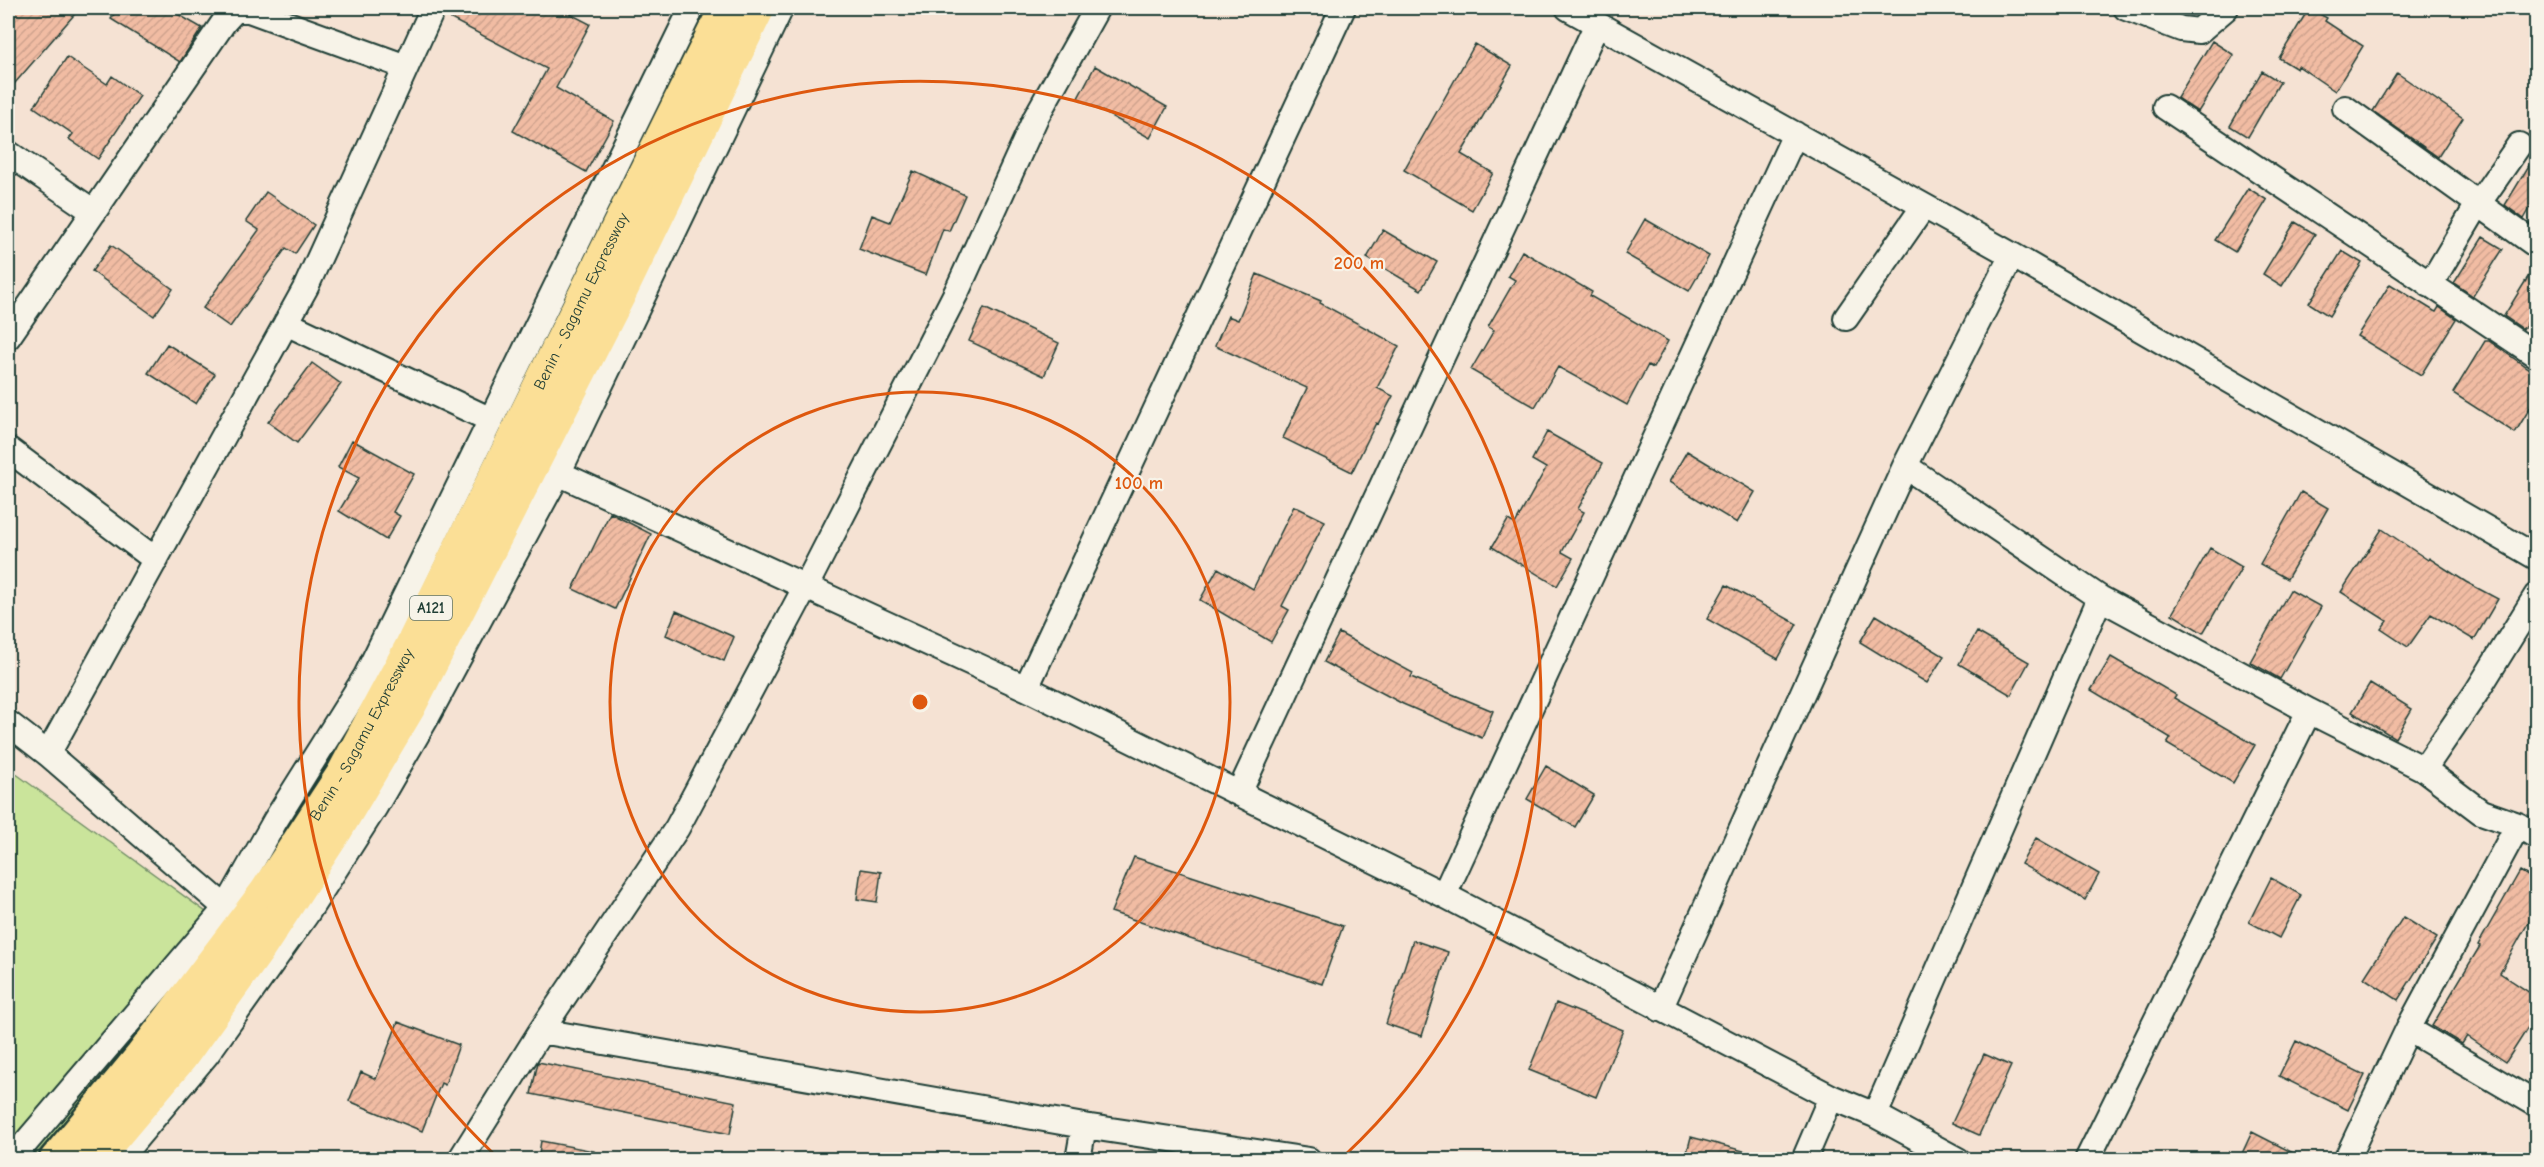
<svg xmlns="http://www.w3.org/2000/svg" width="2544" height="1167" font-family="'Comic Neue',sans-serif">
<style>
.green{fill:#cae49b;stroke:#749068;stroke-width:1.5}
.building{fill:url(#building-hatch);stroke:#1f3d34;stroke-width:1.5}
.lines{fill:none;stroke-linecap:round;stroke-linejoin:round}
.minor-casing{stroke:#1f3d34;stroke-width:28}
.highway-casing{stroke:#1f3d34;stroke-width:38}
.minor{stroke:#f7f3e8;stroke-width:24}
.highway{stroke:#fbdf96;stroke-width:33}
.ring{fill:none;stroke:#de580e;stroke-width:3}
.labels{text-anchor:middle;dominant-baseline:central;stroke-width:4.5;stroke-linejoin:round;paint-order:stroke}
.shield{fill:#f7f3e8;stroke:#60746a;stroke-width:1.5}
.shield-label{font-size:15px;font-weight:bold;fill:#1f3d34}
.street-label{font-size:16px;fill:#1f3d34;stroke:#f7f3e8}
.centre{fill:#de580e;stroke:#f7f3e8;stroke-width:3}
.ring-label{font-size:18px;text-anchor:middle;font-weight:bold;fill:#de580e;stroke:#f7f3e8;stroke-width:4.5;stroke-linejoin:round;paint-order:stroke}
</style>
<defs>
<pattern id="building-hatch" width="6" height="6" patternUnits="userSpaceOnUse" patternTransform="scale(1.5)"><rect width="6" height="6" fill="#f1bca3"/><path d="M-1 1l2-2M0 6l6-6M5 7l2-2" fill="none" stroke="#cea28d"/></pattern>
</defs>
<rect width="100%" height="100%" fill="#f5e2d3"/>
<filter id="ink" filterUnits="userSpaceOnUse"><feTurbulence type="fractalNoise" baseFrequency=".0167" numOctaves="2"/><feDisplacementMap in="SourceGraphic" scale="12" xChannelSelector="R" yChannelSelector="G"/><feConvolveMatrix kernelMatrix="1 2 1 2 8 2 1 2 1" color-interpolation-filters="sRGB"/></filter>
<g filter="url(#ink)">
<path class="green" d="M8,768L221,923L142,1033L32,1159H8Z"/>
<path class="building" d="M8,8H80L8,91Z
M118,8H167L202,28L180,62L111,19Z
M457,8H559L590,24L556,88L614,121L586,172L513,131L547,69L451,19Z
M2309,8L2327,18L2325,21L2363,46L2335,91L2298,66L2297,69L2279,58Z
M2212,41L2234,55L2198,112L2177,98Z
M1475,44L1512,66L1461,154L1493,173L1472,210L1404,170Z
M67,57L107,84L112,76L140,96L98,159L69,139L73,134L34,107Z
M1095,66L1167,107L1150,138L1078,98Z
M2262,71L2280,82L2248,137L2230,126Z
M2397,73L2463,118L2438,157L2373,111Z
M2536,154V198L2524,219L2505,205Z
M913,171L965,195L949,231L943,229L926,275L859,249L872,215L890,222Z
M2248,188L2267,200L2235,252L2215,240Z
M266,192L314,225L295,254L286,248L230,327L203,308L259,230L246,221Z
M1645,219L1709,256L1689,291L1625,254Z
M2295,222L2315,234L2282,286L2263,274Z
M1383,230L1437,262L1421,290L1367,258Z
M2483,237L2503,249L2473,296L2454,283Z
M111,245L173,289L154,316L92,271Z
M1522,251L1592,292L1590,296L1668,341L1653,368L1648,365L1627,405L1558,367L1535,407L1471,370L1494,330L1488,327L1515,280L1508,276Z
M2342,251L2362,263L2329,316L2309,303Z
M2536,264V308L2523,329L2504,316Z
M1257,274L1321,301L1320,303L1399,346L1377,388L1393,396L1378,424L1376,423L1352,472L1283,438L1307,388L1215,346L1228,316L1238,320Z
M2390,284L2434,311L2436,312L2439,307L2456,319L2421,375L2357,336Z
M984,308L1059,343L1044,376L969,341Z
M2485,341H2489L2536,374V398L2515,433L2453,393Z
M167,344L215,374L196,404L148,373Z
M312,363L341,384L297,443L268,422Z
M1547,432L1603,463L1578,509L1584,512L1562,552L1573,558L1557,586L1492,547L1508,520L1515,524L1546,468L1532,460Z
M352,440L414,474L393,512L400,516L386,540L339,511L359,478L338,467Z
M1687,451L1755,492L1737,523L1669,482Z
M2301,492L2328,508L2287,579L2260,564Z
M1294,506L1325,521L1282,606L1289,610L1271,642L1200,600L1218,568L1253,589Z
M610,513L651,534L615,609L573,589Z
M2382,529L2428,560L2429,558L2466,582L2498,599L2474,640L2431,614L2408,647L2381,629L2387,621L2341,592Z
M2210,548L2242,567L2203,633L2172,614Z
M1726,585L1797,624L1778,659L1707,619Z
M2290,590L2321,607L2280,679L2250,662Z
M676,611L734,637L724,661L666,635Z
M1876,615L1944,656L1927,683L1860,642Z
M1977,632L2029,662L2011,695L1959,664Z
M1339,633L1413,673L1411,677L1493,711L1482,738L1403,704L1324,662Z
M2111,657L2176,695L2174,698L2255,745L2233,783L2167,744L2171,738L2091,690Z
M2370,683L2412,709L2395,738L2352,712Z
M1546,766L1594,795L1575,827L1527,799Z
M2036,838L2099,874L2085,900L2021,864Z
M1134,857L1343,926L1322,984L1111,912Z
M861,869L881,872L877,902L857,899Z
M2520,871L2536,881V909L2500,973L2536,997V1015L2506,1062L2467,1036L2462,1044L2432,1026L2480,946L2478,945Z
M2271,878L2301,895L2279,938L2249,922Z
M2403,917L2437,938L2398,1000L2364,978Z
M1413,940L1448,952L1422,1036L1386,1024Z
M1556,1003L1623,1030L1596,1097L1529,1070Z
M398,1022L459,1045L445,1085L441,1083L422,1131L349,1101L361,1072L376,1079Z
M2296,1041L2365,1075L2348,1110L2279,1076Z
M1984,1054L2011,1066L1979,1135L1952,1123Z
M538,1062L736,1102L730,1134L531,1094Z
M2252,1132L2307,1160H2239Z
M1691,1137L1755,1154L1754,1160H1685Z
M541,1141L594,1151L593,1160H538Z"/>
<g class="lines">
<g class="minor-casing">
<path id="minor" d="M1568,8L2012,255L2536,557
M2126,8L2181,29L2199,31L2226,8
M2165,107L2536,355
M2345,108L2536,245
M8,153L94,212
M2430,285L2478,204L2519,145
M1846,318L1924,206
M286,323L491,420
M8,337L224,22L235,10H249L406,67
M8,449L156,560
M534,462L1026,688L1444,895L1831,1097L1875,1115L1958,1160
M1905,466L2100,598L2309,711L2424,769L2481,812L2518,825L2536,836
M1026,688L1343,8
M8,723L48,754L226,908
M48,754L306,287L433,8
M2424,769L2476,693L2536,596
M1239,793L1597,24
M1444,895L1795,134
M1660,1009L1905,466L2012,255
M2408,1029L2536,1104
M541,1031L1084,1126L1309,1160
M1875,1115L2100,598
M11,1160L226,908L275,821L366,676L692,8
M118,1160L207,1054L306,915L375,807L427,717L558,474L781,8
M460,1160L541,1031L677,828L805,588L957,291L1036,117L1097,8
M1078,1160L1084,1126
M1804,1160L1831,1097
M2087,1160L2309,711
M2346,1160L2408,1029L2518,825"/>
</g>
<g class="highway-casing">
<g id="highway">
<path id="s1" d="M56,1160L142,1056L266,892L343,774L410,649L726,8"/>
<path d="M94,1160L181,1057L260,947L336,830L409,707L619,295L758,8"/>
</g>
</g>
<use href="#minor" class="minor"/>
<use href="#highway" class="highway"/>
</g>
</g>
<g class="ring">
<circle cx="920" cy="702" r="310"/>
<path d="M496 1156A621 621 0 1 1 1344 1156"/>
</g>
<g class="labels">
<rect class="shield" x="410" y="596" width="42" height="24" rx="4.5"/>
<g class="shield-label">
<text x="431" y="608">A121</text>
</g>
<g class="street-label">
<text stroke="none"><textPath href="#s1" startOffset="1011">Benin - Sagamu Expressway</textPath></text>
<text stroke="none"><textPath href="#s1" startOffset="525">Benin - Sagamu Expressway</textPath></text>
</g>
</g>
<circle cx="920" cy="702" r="9" class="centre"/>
<g class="ring-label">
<text x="1359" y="269">200 m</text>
<text x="1139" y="489">100 m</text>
</g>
<rect width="2544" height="1167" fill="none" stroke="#f7f3e8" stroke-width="30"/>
<rect x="15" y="15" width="2514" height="1137" fill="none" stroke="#1f3d34" stroke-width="2" filter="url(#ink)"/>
</svg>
